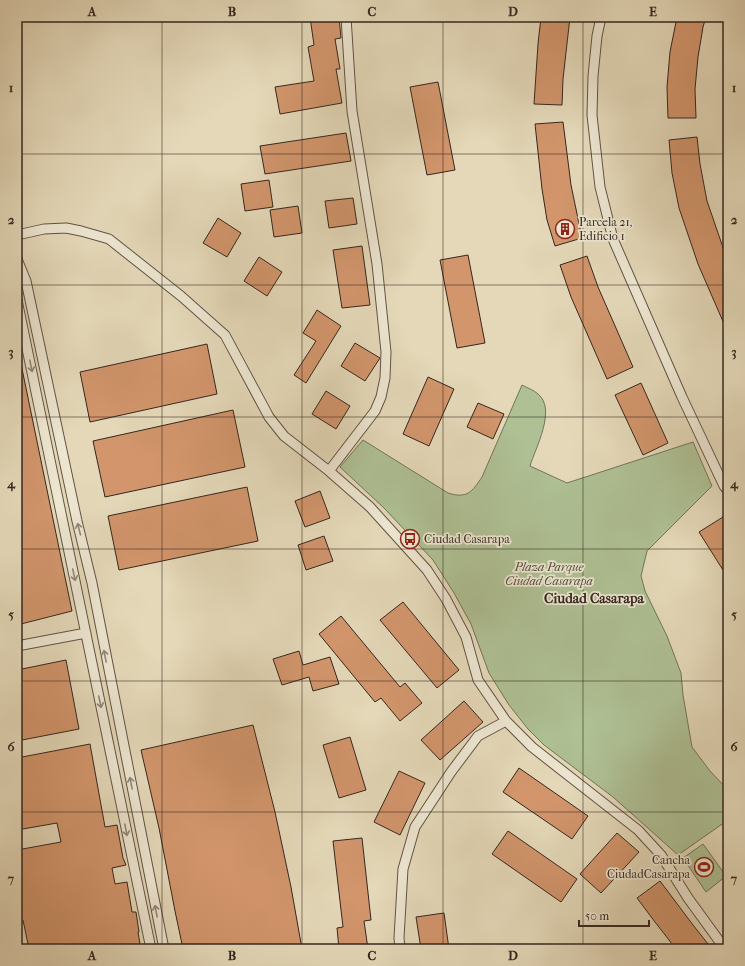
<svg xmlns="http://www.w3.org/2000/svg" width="745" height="966" font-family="'IM FELL French Canon',serif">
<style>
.green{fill:#aec094;stroke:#72745a}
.building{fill:#d2956c;stroke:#35271f}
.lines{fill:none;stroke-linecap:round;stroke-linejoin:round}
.street-casing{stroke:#615345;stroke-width:11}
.street{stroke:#ede6d1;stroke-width:9}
.oneway{stroke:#918678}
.grid{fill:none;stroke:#35271f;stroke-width:1;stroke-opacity:0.55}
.labels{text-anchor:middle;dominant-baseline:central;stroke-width:3.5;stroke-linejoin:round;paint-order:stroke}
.poi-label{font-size:12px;fill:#35271f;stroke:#ede6d1;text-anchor:start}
.park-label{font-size:12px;font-style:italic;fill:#534d3c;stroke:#ede6d1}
.quarter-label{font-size:14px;font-weight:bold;fill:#35271f;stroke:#ede6d1}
.neatline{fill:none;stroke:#35271f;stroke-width:1.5}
.grid-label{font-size:13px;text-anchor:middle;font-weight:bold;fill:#35271f}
</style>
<rect width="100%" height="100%" fill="#e4d8b8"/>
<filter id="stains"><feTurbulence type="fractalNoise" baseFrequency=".005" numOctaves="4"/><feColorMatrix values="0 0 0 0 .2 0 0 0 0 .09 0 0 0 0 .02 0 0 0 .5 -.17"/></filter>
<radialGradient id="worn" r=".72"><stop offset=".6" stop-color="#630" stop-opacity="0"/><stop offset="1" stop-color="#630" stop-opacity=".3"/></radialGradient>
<path class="green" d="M522,385C527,388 534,390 538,394C557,409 535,449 530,466L567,483L693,442L712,486L647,551L641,576L645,591L667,636L681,673L683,695L692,747L710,771L728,790V820L678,855L613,797L544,745L528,729L509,705L489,673L471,624L454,593L433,560L384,508L340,467L363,440L448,493C467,499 472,492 482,477Z
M703,844L726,876L706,892L683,858Z"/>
<path class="building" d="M310,17H339L341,38L335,39L340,69H336L342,103L280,114L275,87L314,81L308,47L314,45Z
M541,17H570L563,79L562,105L534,104L538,44Z
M677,17H706L703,27L698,57L695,89L696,118H668L667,87L670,52Z
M438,82L455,170L427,175L410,87Z
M563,122L571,185L582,238L555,246L547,220L542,189L535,124Z
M346,133L351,161L265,174L260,146Z
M697,137L700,164L707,201L728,262V333L698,264L679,208L672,173L669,140Z
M269,180L273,207L245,211L241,184Z
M353,198L357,224L329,228L325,201Z
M298,206L302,233L274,237L270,210Z
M218,218L241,233L227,257L203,243Z
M362,246L370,305L342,308L333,250Z
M468,255L485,343L457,348L440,260Z
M587,256L598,287L633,367L607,379L571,297L560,265Z
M259,257L282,272L267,296L244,281Z
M317,310L341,326L306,383L294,375L316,341L303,333Z
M355,343L380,358L365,381L341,366Z
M207,344L217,394L90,422L80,372Z
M17,359H20L72,611L17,625Z
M428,377L454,389L429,446L403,434Z
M641,383L668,443L643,455L615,395Z
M326,391L350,406L336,429L312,414Z
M478,403L504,414L493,439L467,427Z
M233,410L245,467L105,497L93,441Z
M247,487L258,541L119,570L108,516Z
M320,491L330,518L305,527L295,501Z
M723,517L728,525V578L699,532Z
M324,536L333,561L306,570L298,545Z
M403,602L459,670L437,688L380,620Z
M341,616L400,687L405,683L422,703L400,721L381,698L375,702L319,634Z
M299,651L303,665L330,657L339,684L313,691L309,677L282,685L273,659Z
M66,660L79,729L17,741V670Z
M464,701L483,722L440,760L421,740Z
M253,725L275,812L291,887L302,949H183L175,911L159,828L141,750Z
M350,737L366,790L339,798L323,745Z
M90,744L105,827L117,825L123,858L126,865L112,868L115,884L127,882L132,912H136L139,932H138L140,944L139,945L140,949H29L23,920L17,921V850L61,842L57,823L17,830V758Z
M519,768L588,816L572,839L503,792Z
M399,771L425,783L400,835L374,822Z
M508,831L577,879L561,902L492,854Z
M617,833L639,852L601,893L580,874Z
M362,838L371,920L364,921L368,949H339L337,928L343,927L333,841Z
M660,881L693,925L712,949H676L655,922L637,898Z
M444,913L449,949H421L416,917Z"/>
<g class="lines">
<g class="street-casing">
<path id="street" d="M601,17L597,36L593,76L592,115L600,187L613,239L682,397L724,486L728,491
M17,235L44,229L66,228L81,231L109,239L181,296L225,335L269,417L284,436L329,471L370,507L427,570L446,599L466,637L478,680L506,721L532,747L638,830L661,855L688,898L725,949
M17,259L26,281L77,521L92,583L164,949
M17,300L151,949
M329,471L375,411L381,397L385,378L386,352L377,264L352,111L346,17
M17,646L86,633
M400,949L399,938L403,869L415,827L451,772L478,736L506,721"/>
</g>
<use href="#street" class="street"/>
</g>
<defs><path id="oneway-shaft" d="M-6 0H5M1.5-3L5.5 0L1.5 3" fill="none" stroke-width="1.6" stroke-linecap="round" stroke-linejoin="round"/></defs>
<g class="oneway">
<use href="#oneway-shaft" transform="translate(31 366) rotate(78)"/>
<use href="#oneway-shaft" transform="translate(79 529) rotate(-104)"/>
<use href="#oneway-shaft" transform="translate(74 575) rotate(78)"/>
<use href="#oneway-shaft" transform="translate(105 656) rotate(-101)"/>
<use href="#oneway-shaft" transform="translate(100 702) rotate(78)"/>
<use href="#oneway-shaft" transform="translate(131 783) rotate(-101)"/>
<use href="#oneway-shaft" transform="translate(126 830) rotate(79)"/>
<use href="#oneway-shaft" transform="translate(156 911) rotate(-101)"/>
</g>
<path class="grid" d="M162,17V949M302,17V949M443,17V949M583,17V949M17,154H728M17,285H728M17,417H728M17,549H728M17,681H728M17,812H728"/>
<defs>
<g id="building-ring" transform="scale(1)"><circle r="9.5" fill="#ede6d1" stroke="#8f2418" stroke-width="1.5"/><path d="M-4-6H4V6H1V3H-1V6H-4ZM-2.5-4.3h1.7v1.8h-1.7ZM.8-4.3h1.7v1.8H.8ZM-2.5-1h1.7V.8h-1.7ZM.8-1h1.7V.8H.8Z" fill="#8f2418"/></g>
<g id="bus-ring" transform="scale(1)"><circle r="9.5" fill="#ede6d1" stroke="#8f2418" stroke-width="1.5"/><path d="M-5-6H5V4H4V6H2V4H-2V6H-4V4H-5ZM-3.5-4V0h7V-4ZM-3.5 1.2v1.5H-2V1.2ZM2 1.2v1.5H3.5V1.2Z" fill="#8f2418"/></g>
<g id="stadium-ring" transform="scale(1)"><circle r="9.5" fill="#ede6d1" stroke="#8f2418" stroke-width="1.5"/><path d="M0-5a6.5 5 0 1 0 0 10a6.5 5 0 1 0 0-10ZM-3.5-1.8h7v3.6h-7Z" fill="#8f2418"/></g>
</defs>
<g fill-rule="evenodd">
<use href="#building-ring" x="565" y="229"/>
<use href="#bus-ring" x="410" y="539"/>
<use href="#stadium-ring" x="704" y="867"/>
</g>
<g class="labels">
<g class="poi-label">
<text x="579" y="222">Parcela 21,<tspan x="579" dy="14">Edificio 1</tspan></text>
<text x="424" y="539">Ciudad Casarapa</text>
<text x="690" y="860" text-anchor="end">Cancha<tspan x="690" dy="14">CiudadCasarapa</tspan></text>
</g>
<g class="park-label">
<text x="549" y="567">Plaza Parque<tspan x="549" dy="14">Ciudad Casarapa</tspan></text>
</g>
<g class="quarter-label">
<text x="594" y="598">Ciudad Casarapa</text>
</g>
</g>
<rect width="745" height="966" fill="none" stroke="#e4d8b8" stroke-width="44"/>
<path d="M579 920v6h70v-6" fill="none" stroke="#35271f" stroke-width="2"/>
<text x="585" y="920" font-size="12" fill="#35271f" stroke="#ede6d1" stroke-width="3" paint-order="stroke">50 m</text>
<rect x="22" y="22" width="701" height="922" class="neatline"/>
<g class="grid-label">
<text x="92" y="16">A</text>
<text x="232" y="16">B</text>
<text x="372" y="16">C</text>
<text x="513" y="16">D</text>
<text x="653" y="16">E</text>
<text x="11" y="92">1</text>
<text x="734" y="92">1</text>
<text x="11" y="224">2</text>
<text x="734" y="224">2</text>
<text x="11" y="356">3</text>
<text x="734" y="356">3</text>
<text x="11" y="488">4</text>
<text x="734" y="488">4</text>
<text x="11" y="619">5</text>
<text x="734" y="619">5</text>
<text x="11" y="751">6</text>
<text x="734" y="751">6</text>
<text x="11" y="883">7</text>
<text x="734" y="883">7</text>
<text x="92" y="960">A</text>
<text x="232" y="960">B</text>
<text x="372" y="960">C</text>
<text x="513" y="960">D</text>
<text x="653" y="960">E</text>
</g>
<rect width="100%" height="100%" filter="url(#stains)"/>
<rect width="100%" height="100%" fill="url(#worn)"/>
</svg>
